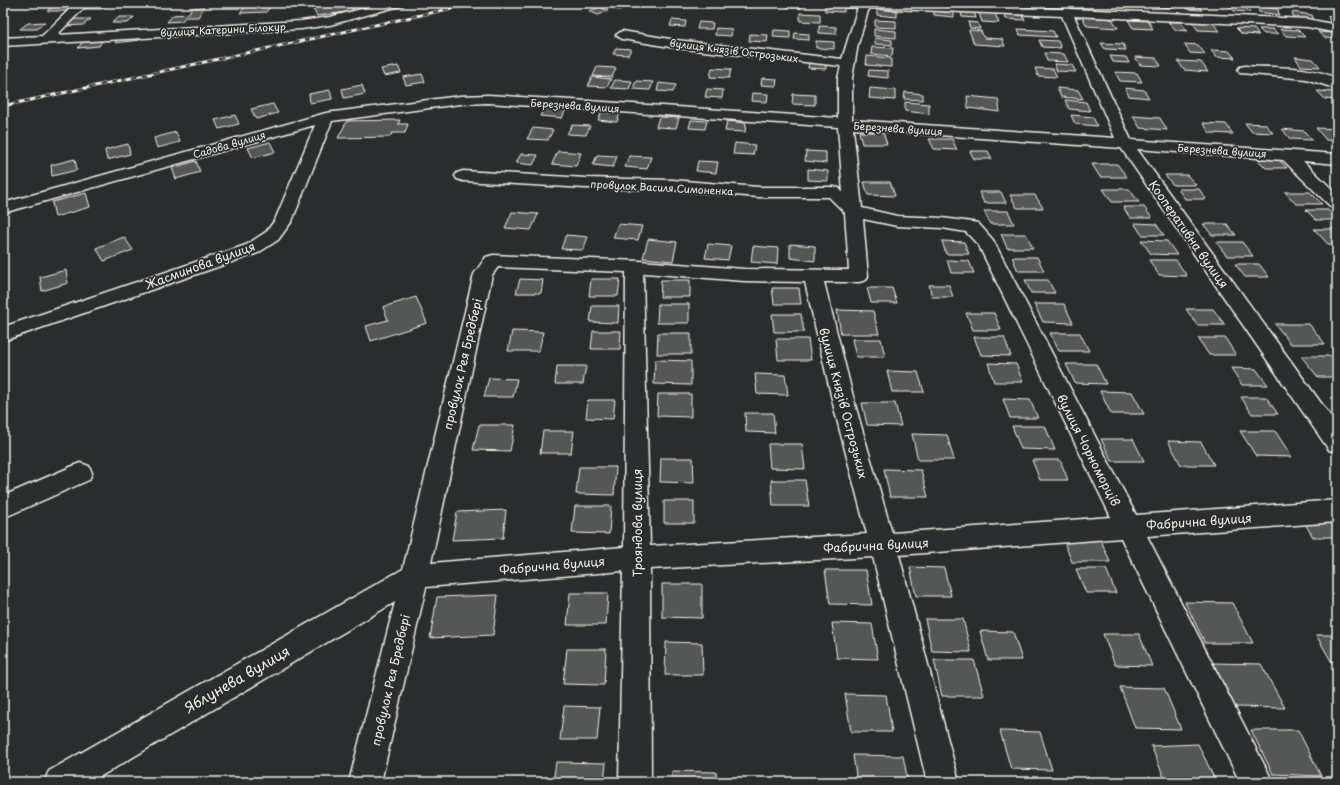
<svg xmlns="http://www.w3.org/2000/svg" width="1340" height="785" font-family="'Playpen Sans',sans-serif">
<style>
.building{fill:#555756;stroke:#f4f1e8}
.lines{fill:none;stroke-linecap:round;stroke-linejoin:round}
.minor-casing{stroke:#f4f1e8;stroke-width:3}
.minor{fill:#2a2d2e;fill-rule:evenodd}
.rail-casing{stroke:#f4f1e8;stroke-width:3}
.rail{stroke:#2a2d2e;stroke-width:2;stroke-dasharray:5.5;stroke-linecap:butt}
.labels{text-anchor:middle;dominant-baseline:central;stroke-width:3.5;stroke-linejoin:round;paint-order:stroke}
.far-street-label{font-size:10px;fill:#f4f1e8;stroke:#2a2d2e}
.street-label{font-size:12px;fill:#f4f1e8;stroke:#2a2d2e}
.near-street-label{font-size:14px;fill:#f4f1e8;stroke:#2a2d2e}
</style>
<rect width="100%" height="100%" fill="#2a2d2e"/>
<filter id="ink" filterUnits="userSpaceOnUse"><feTurbulence type="fractalNoise" baseFrequency=".025" numOctaves="2"/><feDisplacementMap in="SourceGraphic" scale="8" xChannelSelector="R" yChannelSelector="G"/><feConvolveMatrix kernelMatrix="1 2 1 2 8 2 1 2 1" color-interpolation-filters="sRGB"/></filter>
<g filter="url(#ink)">
<path class="building" d="M90,3H109L102,9H83Z
M248,3H273L266,12L240,13Z
M325,3H358L361,7L352,8L353,11L317,16L311,6Z
M620,3H629L632,4L619,10L611,7Z
M672,3H687L685,8L670,7Z
M737,3H755L754,7L736,6Z
M788,3H801V8L787,7Z
M1112,3H1126L1128,6L1113,5Z
M1154,3H1169L1174,8L1158,7Z
M1182,3H1196L1202,10L1187,9Z
M56,4H74L66,11H47Z
M825,4L844,5V12L825,11Z
M1227,4L1243,5L1250,12L1234,11Z
M1258,6L1278,9L1279,15L1259,12Z
M204,7L198,17H185L182,21L167,22L173,15L188,14L192,8Z
M600,7L608,11L598,15L589,11Z
M960,8L973,9L976,18L962,17Z
M877,9L897,11V17L877,15Z
M978,10L994,11L999,23L982,22Z
M934,11L954,13V17L934,15Z
M1003,12L1022,13L1025,20L1006,19Z
M1292,12L1312,15L1314,20L1294,18Z
M800,13L820,14V22L800,21Z
M1328,16L1337,18V23L1330,22Z
M119,17H134L128,23H112Z
M1082,17L1112,19L1118,28L1087,26Z
M74,19H91L83,25L66,26Z
M672,20L686,21L685,27L670,26Z
M875,20L896,21V28L875,27Z
M1128,20L1148,21L1153,29L1133,28Z
M45,22L37,29H20L28,23Z
M699,22L713,23L712,29H697Z
M968,22L978,23L980,29L970,28Z
M1168,22H1180L1188,31L1176,30Z
M1192,22L1213,23L1220,31L1198,30Z
M819,26L836,27V34L819,33Z
M716,28L732,29L731,36L715,35Z
M1236,28L1254,29L1259,35L1242,34Z
M874,29L896,31V38L874,36Z
M1018,29L1053,31L1056,37L1020,35Z
M1259,29H1273L1278,34H1264Z
M1280,29L1298,30L1305,37L1286,36Z
M774,30L790,31V38L773,37Z
M969,30L981,31L984,38L1002,39L1005,46L974,44Z
M1318,32L1335,33L1337,39L1325,38Z
M795,33L809,34V40L794,39Z
M750,34L768,35L767,42L749,41Z
M144,35L140,40L115,43L119,37Z
M104,38L99,46L78,48L84,40Z
M875,38L892,40V45L875,44Z
M1039,40L1058,41L1061,48L1042,47Z
M816,41L834,42V49L816,48Z
M1101,43L1123,44L1126,50L1105,49Z
M1184,44L1198,45L1205,54L1190,53Z
M872,47L893,48L892,56L871,54Z
M616,48L631,49L628,55L613,54Z
M1211,50L1229,51L1235,58L1216,57Z
M1044,53L1064,54L1068,62L1047,61Z
M867,56L891,58V67L866,65Z
M1110,56L1126,57L1129,63L1113,62Z
M1135,57L1156,58L1161,66L1140,65Z
M1295,57L1313,59L1320,67L1301,66Z
M809,61L826,62V69L808,68Z
M1178,61L1201,62L1208,72L1184,70Z
M1054,64L1072,65L1076,72L1057,71Z
M398,66L401,73L384,76L381,69Z
M597,67L616,68L612,77L593,76Z
M712,68L731,69L729,78L710,77Z
M1035,68L1053,69L1057,77L1038,76Z
M869,70L888,71V78L868,76Z
M1115,72L1137,73L1142,82L1120,81Z
M422,74L425,82L406,85L403,77Z
M592,77L611,79L607,87L588,86Z
M762,78L777,79L776,86L761,85Z
M615,80L632,81L629,89L611,88Z
M636,81L653,82L650,90L633,89Z
M659,83L676,85L673,92L657,91Z
M362,85L365,94L344,98L342,89Z
M870,88L895,90V100L869,98Z
M1057,88L1078,90L1083,99L1061,97Z
M1125,88L1144,90L1149,98L1129,96Z
M707,89L723,90L722,98L705,97Z
M330,90L332,99L310,103L309,94Z
M1317,91L1337,92V100L1325,99Z
M905,92L923,94V100L904,99Z
M752,93L768,94L767,102L751,101Z
M793,94L815,95V105L792,104Z
M967,96L998,99L1000,112L968,108Z
M1065,100L1086,102L1090,111L1069,109Z
M905,102L929,104V114L905,111Z
M273,104L278,113L256,119L251,109Z
M546,106L567,107L562,118L540,116Z
M602,111L620,113L617,122L598,120Z
M235,115L239,124L219,129L215,120Z
M1071,115L1093,117L1097,126L1075,124Z
M1133,116L1160,118L1167,130L1140,128Z
M659,117L679,118L676,128L656,127Z
M400,120L398,124H408L405,133H392L390,137L338,138L347,121Z
M691,120L707,121L705,129L689,128Z
M727,121L746,123L745,132L725,131Z
M1203,123L1226,124L1233,134L1210,133Z
M1245,123L1265,124L1273,133L1252,132Z
M572,125L590,126L586,135L567,134Z
M533,128L553,130L548,140L527,139Z
M1316,128L1337,129V141L1326,140Z
M1282,129L1304,131L1312,140L1290,139Z
M176,132L180,142L157,148L154,138Z
M859,132H883L887,144H862Z
M929,139H952L957,150L934,149Z
M270,142L275,152L253,158L248,148Z
M735,143L755,145L753,155L733,154Z
M128,144L130,154L107,160L105,150Z
M558,151L581,153L576,166L552,164Z
M806,151L826,152V163L805,161Z
M970,151H988L992,159H974Z
M521,154L538,155L533,165L516,163Z
M597,155L617,156L613,167L593,165Z
M629,156L651,157L647,169L625,167Z
M75,159L77,170L52,176L51,165Z
M1257,159H1278L1287,168H1266Z
M196,161L200,172L176,179L172,168Z
M698,161L718,162L716,173L696,171Z
M1092,164H1117L1127,177H1100Z
M808,169L828,171V181L808,180Z
M1165,175H1187L1196,185H1173Z
M864,182H890L895,196L868,195Z
M1103,189H1129L1139,202H1112Z
M1178,189H1199L1206,199H1185Z
M979,192H1001L1006,203H984Z
M1285,192H1310L1322,204H1296Z
M86,193L90,207L55,217L52,202Z
M1010,195H1035L1043,208H1017Z
M1123,207H1144L1152,218H1130Z
M1306,210H1328L1337,220H1316Z
M984,211H1008L1014,224H990Z
M512,212L538,214L531,230L505,228Z
M1134,223L1156,224L1164,235H1142Z
M618,224L642,226L638,240L613,238Z
M1203,224H1227L1236,235H1212Z
M1314,229H1337V244H1328Z
M1001,234H1026L1033,248H1007Z
M566,235L588,237L583,250L561,249Z
M124,237L133,250L104,261L96,248Z
M648,239L677,242L673,261L643,258Z
M1141,240L1167,241L1177,255L1151,254Z
M942,241L964,242L969,254H946Z
M1216,242H1242L1253,256H1227Z
M708,244L731,246L728,260L705,258Z
M790,244L815,246V261L790,258Z
M753,246L778,248L777,264L751,262Z
M1012,257H1037L1044,271H1018Z
M947,260L969,261L974,273H951Z
M1149,260H1176L1187,276L1159,275Z
M1235,264H1259L1269,277H1245Z
M66,270L68,283L42,291L40,277Z
M520,279L543,280L541,293H516Z
M591,279H620L618,296H589Z
M661,280H690V297H660Z
M1025,280H1048L1055,293H1031Z
M929,285H949L953,297H932Z
M772,288H799L801,304H774Z
M867,288H892L897,303H871Z
M416,297L427,323L371,341L366,326L388,320L383,307Z
M658,304H689V323H657Z
M1034,304H1064L1073,323L1043,322Z
M592,306H619L618,323L590,322Z
M1186,309H1213L1225,325H1197Z
M837,310L873,311L879,334H841Z
M966,313H994L1001,330H973Z
M772,314H801L804,332H774Z
M1275,324H1309L1325,344H1291Z
M512,331L543,332L539,351H508Z
M593,331H621L620,349H591Z
M658,333H691V354H657Z
M1050,333H1080L1089,351H1059Z
M974,337H1004L1011,356L981,355Z
M1198,338H1225L1236,355H1209Z
M776,339H808L811,360H778Z
M852,339H881L885,357H856Z
M1301,356H1335L1337,359V377H1318Z
M655,360L691,361V385L654,384Z
M988,363L1016,364L1023,382H994Z
M1066,364H1096L1106,384L1075,383Z
M557,366H586L583,384H555Z
M1231,368L1256,369L1268,385H1242Z
M887,371L918,372L924,392H892Z
M755,374L785,375L788,395L757,394Z
M489,378L517,379L513,397H484Z
M1100,391L1132,392L1144,414H1111Z
M658,394H691V417L657,416Z
M1241,397H1266L1278,414H1252Z
M1003,399L1030,400L1038,418H1010Z
M588,400H615L613,419L586,418Z
M862,403H895L901,426L867,425Z
M745,413H773L775,433L746,432Z
M479,425H515L510,451L473,450Z
M1012,426H1045L1055,450L1021,449Z
M543,431H574L571,453H540Z
M1240,431H1275L1292,457L1256,456Z
M912,434L947,435L954,460H918Z
M1101,439H1133L1144,461H1112Z
M1168,441L1201,442L1214,465H1181Z
M768,444H802L805,469L770,468Z
M661,458H693L694,483L660,482Z
M1032,460H1060L1068,480H1040Z
M579,467H616L614,495L576,494Z
M884,469L921,470L928,497H890Z
M771,480H805L809,506H773Z
M664,501H694V523H664Z
M575,506H611L609,534L572,533Z
M506,510L503,538L452,540L457,512Z
M1301,517H1327L1337,531V537H1313Z
M1060,532L1098,533L1110,562H1072Z
M910,567L944,568L951,596H916Z
M1076,569H1106L1116,593H1086Z
M825,570H866L872,605L830,604Z
M662,584H702V618L662,617Z
M570,593H608L606,625H567Z
M498,595L493,635L430,638L437,597Z
M1185,602L1232,603L1253,643H1205Z
M925,619H963L971,652L932,651Z
M832,623L872,624L878,659L837,658Z
M980,631L1013,632L1022,660H988Z
M1103,634H1139L1152,666L1115,665Z
M1316,635H1337V671Z
M666,642L702,643L703,675H665Z
M567,649H606L604,685L563,684Z
M934,660H974L984,696H942Z
M1213,663L1261,664L1285,708L1234,707Z
M1120,687L1164,688L1181,729L1135,728Z
M845,694L886,695L892,732H851Z
M564,706L600,707L597,740H560Z
M1251,730H1298L1321,776L1273,774Z
M1000,731L1040,732L1052,770L1011,769Z
M1198,744L1216,782H1166L1151,746Z
M853,755L903,756L908,782H857Z
M556,762L606,763L604,782H553Z
M672,771L716,772L717,782H672Z"/>
<g class="lines">
<g class="minor-casing">
<path id="minor" d="M76,3H89L57,35L301,21L330,17L385,3H405L403,5L330,25L301,29L3,46V38L42,36Z
M840,3H927L1062,9L1066,7L1071,9L1307,19L1337,25V33L1307,27L1074,16L1131,140L1337,154V164L1303,161L1337,194V208L1331,207L1283,160L1137,149L1337,425V452L1329,450L1121,148L853,129L862,208L897,216L942,218L972,222L978,223L993,240L1136,515L1337,500V522L1147,536L1273,782H1240L1121,538L899,555L959,782H927L873,557L650,569L651,782H619L623,571L426,587L381,782H349L395,602L91,782H44L49,771L403,569L474,274L486,257L493,255L640,261L744,269L849,270L845,213L829,197H758L672,190L586,188L463,181L457,179L455,176L457,173L463,171L586,178L672,180L758,187H833L839,188L843,193L838,127L488,103L460,104L332,121L292,221L278,240L258,253L3,341V327L246,245L266,232L275,220L315,125L3,213V203L326,113L460,96L488,95L589,101L838,118V78L841,66L676,48L622,39L616,35L622,31L676,40L842,59L858,7H846ZM869,8L1062,16L1115,138L852,120V78L858,44ZM863,219L897,226L942,228L966,232L979,246L1111,517L892,533L856,408L824,282H859L866,280L868,276ZM498,267L626,272L624,547L431,563L492,275ZM645,273L744,281L805,282L834,408L867,534L650,546L643,275Z
M1245,66C1274,68 1311,65 1337,79V89L1306,79L1240,73L1238,70L1240,67Z
M80,463L89,466L92,473L89,480L3,518V496Z"/>
</g>
<use href="#minor" class="minor"/>
<g class="rail-casing">
<path id="rail" d="M3,106L476,3"/>
</g>
<use href="#rail" class="rail"/>
</g>
</g>
<g class="labels">
<g class="far-street-label">
<text transform="translate(223 29) rotate(-3)">вулиця Катерини Білокур</text>
<text transform="translate(734 50) rotate(7)">вулиця Князів Острозьких</text>
<text transform="translate(575 105) rotate(4)">Березнева вулиця</text>
<text transform="translate(898 128) rotate(4)">Березнева вулиця</text>
<text transform="translate(229 144) rotate(-16)">Садова вулиця</text>
<text transform="translate(1222 150) rotate(4)">Березнева вулиця</text>
<text transform="translate(662 187) rotate(3)">провулок Василя Симоненка</text>
</g>
<g class="street-label">
<text transform="translate(1189 234) rotate(55)">Кооперативна вулиця</text>
<text transform="translate(200 265) rotate(-20)">Жасминова вулиця</text>
<text transform="translate(462 364) rotate(-77)">провулок Рея Бредбері</text>
<text transform="translate(844 403) rotate(75)">вулиця Князів Острозьких</text>
<text transform="translate(1089 450) rotate(63)">вулиця Чорноморців</text>
<text transform="translate(1199 521) rotate(-4)">Фабрична вулиця</text>
<text transform="translate(637 523) rotate(-90)">Трояндова вулиця</text>
<text transform="translate(876 545) rotate(-3)">Фабрична вулиця</text>
<text transform="translate(552 565) rotate(-5)">Фабрична вулиця</text>
<text transform="translate(390 680) rotate(-77)">провулок Рея Бредбері</text>
</g>
<g class="near-street-label">
<text transform="translate(237 679) rotate(-30)">Яблунева вулиця</text>
</g>
</g>
<rect width="1340" height="785" fill="none" stroke="#2a2d2e" stroke-width="16"/>
<rect x="8" y="8" width="1324" height="769" fill="none" stroke="#f4f1e8" stroke-width="1.5" filter="url(#ink)"/>
</svg>
